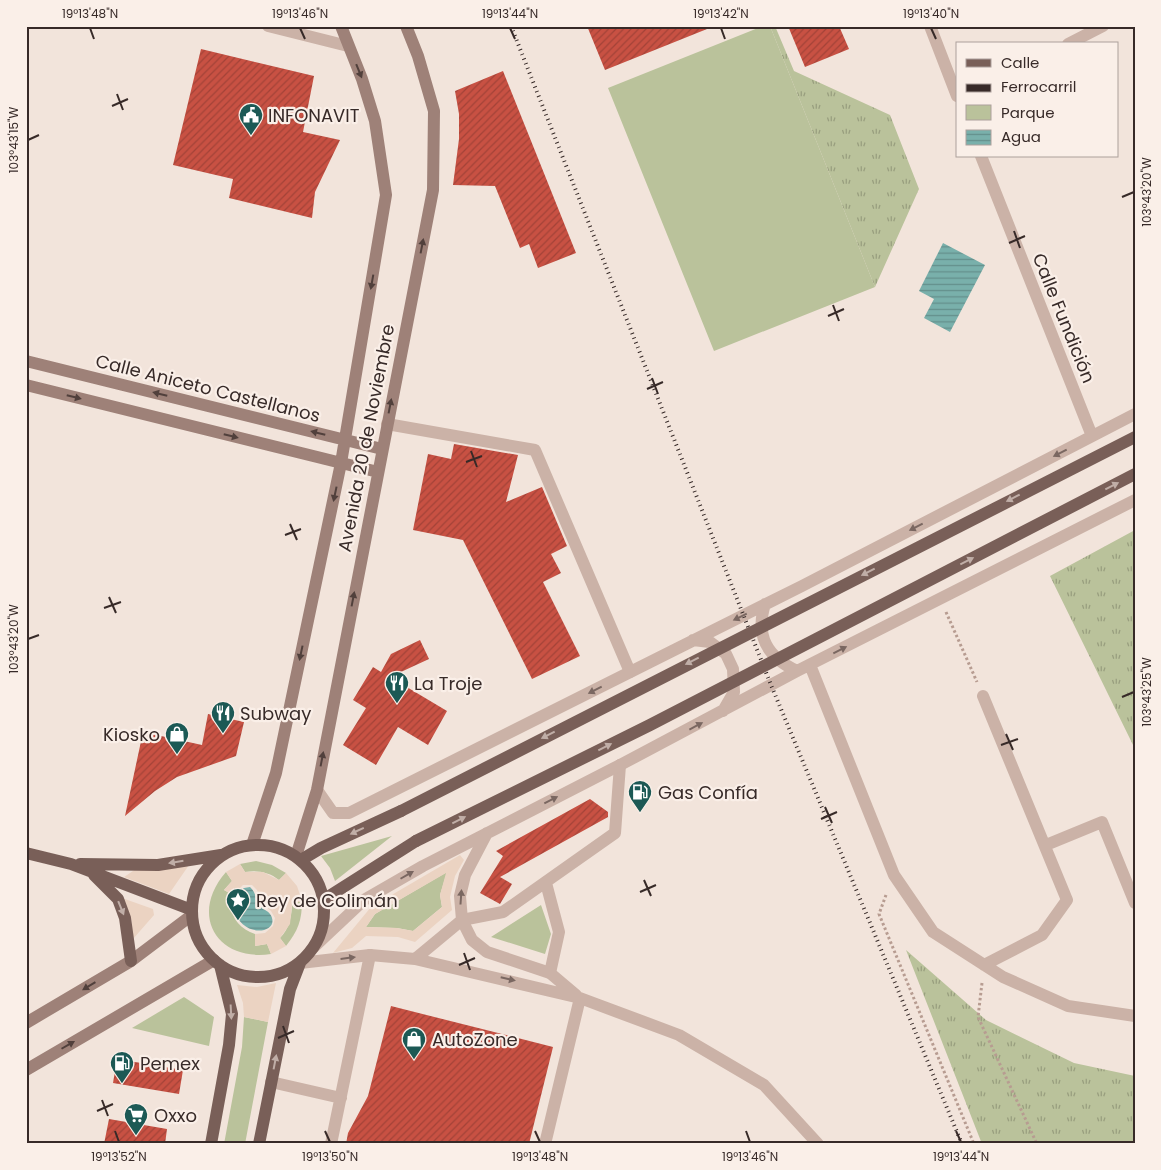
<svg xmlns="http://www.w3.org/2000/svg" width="1161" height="1170" font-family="Poppins,sans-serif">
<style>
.grass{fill:url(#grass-tufts)}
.green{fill:#bac29b}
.plaza{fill:#ebd3c2;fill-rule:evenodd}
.water{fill:url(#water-rules)}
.building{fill:url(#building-hatch)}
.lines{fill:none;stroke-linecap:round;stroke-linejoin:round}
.path{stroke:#b79c91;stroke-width:3;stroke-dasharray:2.5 2.5;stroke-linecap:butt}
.lane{stroke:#cbb2a7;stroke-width:12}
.street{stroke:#cbb2a7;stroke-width:12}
.secondary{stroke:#9e8178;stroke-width:12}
.primary{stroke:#795f58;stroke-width:12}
.rail{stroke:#372a28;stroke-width:4;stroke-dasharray:1 4;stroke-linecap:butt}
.primary-bridge{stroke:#795f58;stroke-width:12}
.oneway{fill:#51403c}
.oneway2{fill:#7a6761}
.oneway3{fill:#c0aea7}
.ticks{fill:none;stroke:#372a28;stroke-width:2}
.labels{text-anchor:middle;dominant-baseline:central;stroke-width:4.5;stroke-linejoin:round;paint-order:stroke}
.poi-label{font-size:18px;fill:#372a28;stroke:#faefe8;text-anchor:start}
.street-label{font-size:18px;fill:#372a28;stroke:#faefe8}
.neatline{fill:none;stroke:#372a28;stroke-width:2}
.ticks-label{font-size:12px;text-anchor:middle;fill:#372a28}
</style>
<defs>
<pattern id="grass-tufts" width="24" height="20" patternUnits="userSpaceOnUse" patternTransform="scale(1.25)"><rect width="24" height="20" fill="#bac29b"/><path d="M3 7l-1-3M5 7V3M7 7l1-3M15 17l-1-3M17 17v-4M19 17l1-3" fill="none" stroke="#989e7e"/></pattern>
<pattern id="water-rules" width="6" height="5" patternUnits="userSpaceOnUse" patternTransform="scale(1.25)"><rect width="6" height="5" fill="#79b0ab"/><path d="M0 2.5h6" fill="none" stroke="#648f8b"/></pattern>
<pattern id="building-hatch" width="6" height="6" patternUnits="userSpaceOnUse" patternTransform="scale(1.25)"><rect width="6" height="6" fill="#c85143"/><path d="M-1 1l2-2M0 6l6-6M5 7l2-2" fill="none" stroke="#a34338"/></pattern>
</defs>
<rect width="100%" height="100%" fill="#f2e4db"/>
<path class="grass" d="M770,26H775L794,71L890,115L919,189L875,287Z
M1135,530V749L1050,576Z
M906,950L986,1020L1074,1063L1135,1076V1144H982Z"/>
<path class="green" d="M763,26H770L875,287L714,351L608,88Z
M392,836L335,881L330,868L321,856Z
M256,861L272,865L286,873L279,880C269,872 257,870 245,872L240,864Z
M226,872L232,881L224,890L233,895C227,914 238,928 255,934V946L267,944L271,954C216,962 189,914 226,872Z
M447,872L440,895L442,907L413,931L397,928L366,927L375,914Z
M302,901C302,920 298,931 286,946L280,938C289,929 292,917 292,903Z
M541,905L551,934L545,954L491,937Z
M184,997L214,1017L209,1046L132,1028Z
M244,1017L268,1022L245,1144H224L242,1047Z"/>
<path class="plaza" d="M460,855L464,860L455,876L450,897L452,910L415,942L398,937L366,936L352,948L333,953L371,907ZM446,873L440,895L442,907L413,931L397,928L366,927L375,914Z
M240,864L245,872H263L279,880L286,873L297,886L302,901L292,904L290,924L280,938L286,946L271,954L267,944L255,946V934L265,933L273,926L275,918L271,911L261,903L257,890L252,885H243L233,895L224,890L232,881L226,872Z
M189,865L169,894L124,877L136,869Z
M122,898L153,909L154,915L133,939L131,918Z
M276,983L268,1022L244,1017L243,1003L237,985L257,987Z"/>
<path class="water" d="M943,243L985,265L950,332L924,318L934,299L919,291Z
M250,887C257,893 255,901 261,907C264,910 268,911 270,914C283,933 241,941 234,908C233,899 237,892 244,888Z"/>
<path class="building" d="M587,26H712V27L605,70Z
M788,26H839L849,49L805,67Z
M201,49L314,76L303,132L340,140L315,192L312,218L229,198L233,179L173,165Z
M503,71L576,253L538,268L529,244L520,248L495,186L453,185L459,139V114L455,91Z
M454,444L518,455L506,502L542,487L567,546L551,554L561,573L543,582L580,656L532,679L463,540L413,530L428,454L451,459Z
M420,640L429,659L390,677L447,711L428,745L398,727L376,765L343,745L366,708L353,700L373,667L381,672L391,654Z
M208,714L244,722L236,756L177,777L155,791L125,816L143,732L202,745Z
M590,799L608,812V817L500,877L512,884L500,904L480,893L503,856L496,851Z
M391,1006L553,1047L529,1144H346L348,1133L368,1096Z
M117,1059L183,1070L179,1094L113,1083Z
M109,1119L167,1129L165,1144H104Z"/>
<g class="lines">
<path class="path" d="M946,612L977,682
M886,895L879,914L974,1144
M982,983L978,1017L1037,1144"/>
<path class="lane" d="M387,424L535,450L630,672
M546,883L559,932L550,973
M462,920L503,912L615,833L620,765
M271,1082L341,1098
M331,1144L370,955"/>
<path class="street" d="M268,26L348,46
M930,26L957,96
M1068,44L1103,26
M981,156L1092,436
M765,604C755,636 767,657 797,671
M693,640L710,642L726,654L733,669L734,692L723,711
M810,665L894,875L933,932L1003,977L1068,1006L1135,1016
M983,696L1067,900L1042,935L984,965
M317,790L333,813H349L802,586L1135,414
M487,833L465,875L460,896L462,920L472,940L487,952L550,973L576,995
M1046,845L1102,822L1135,903
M314,947L364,900L423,866L620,765L797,671L1135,500
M415,959L462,920
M300,963L370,955L415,959L580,998L679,1035L764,1085L818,1144
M545,1144L580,998"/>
<path class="secondary" d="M26,361L382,449
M26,385L378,472
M252,845L276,773L341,463L386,195L375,121L362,79L341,26
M296,856L317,790L433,190L434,111L418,56L406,26
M26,1023L131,961L192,915
M26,1070L214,960"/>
<path class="primary" d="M192 911a66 66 0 1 1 132 0a66 66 0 1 1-132 0Z
M26,853L71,864L192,910
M301,860L321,848L401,811
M80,864L158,865L221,855
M94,875L118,899L125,918L131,961
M323,900L416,841
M211,1144L229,1045L232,1014L220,965
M259,1144L290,989L300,963"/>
<path class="rail" d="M511,26L771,685L962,1144"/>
<path class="primary-bridge" d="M401,811L1135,437
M416,841L650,725L1135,474"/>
</g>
<defs><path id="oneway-solid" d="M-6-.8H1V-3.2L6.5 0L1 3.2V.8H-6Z" transform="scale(1.25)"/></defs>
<g class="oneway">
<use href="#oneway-solid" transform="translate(359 71) rotate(68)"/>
<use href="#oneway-solid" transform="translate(422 246) rotate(-79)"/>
<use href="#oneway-solid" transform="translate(372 282) rotate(100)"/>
<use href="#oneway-solid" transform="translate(160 394) rotate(-166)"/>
<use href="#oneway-solid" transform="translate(74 397) rotate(14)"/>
<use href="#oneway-solid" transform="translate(390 406) rotate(-79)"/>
<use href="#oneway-solid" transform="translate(318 433) rotate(-166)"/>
<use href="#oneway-solid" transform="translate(231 436) rotate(14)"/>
<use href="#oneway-solid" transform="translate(335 494) rotate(102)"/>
<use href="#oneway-solid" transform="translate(353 599) rotate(-79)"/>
<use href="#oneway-solid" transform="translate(301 653) rotate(102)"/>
<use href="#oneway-solid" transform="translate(322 759) rotate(-79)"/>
<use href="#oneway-solid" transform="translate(89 986) rotate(149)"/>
<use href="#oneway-solid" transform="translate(68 1045) rotate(-30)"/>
</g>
<g class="oneway2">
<use href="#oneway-solid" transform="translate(1060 453) rotate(153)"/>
<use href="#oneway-solid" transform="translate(916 527) rotate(153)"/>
<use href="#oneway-solid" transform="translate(740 617) rotate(154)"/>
<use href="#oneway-solid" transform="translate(840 650) rotate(-27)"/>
<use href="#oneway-solid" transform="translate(595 690) rotate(153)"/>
<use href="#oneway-solid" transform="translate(696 726) rotate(-28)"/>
<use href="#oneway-solid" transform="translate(551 800) rotate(-27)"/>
<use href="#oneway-solid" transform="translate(407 875) rotate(-30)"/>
<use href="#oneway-solid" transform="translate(461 897) rotate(-86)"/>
<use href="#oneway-solid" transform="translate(348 958) rotate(-7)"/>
<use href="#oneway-solid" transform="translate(508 979) rotate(13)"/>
</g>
<g class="oneway3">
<use href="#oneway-solid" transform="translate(1112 486) rotate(-27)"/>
<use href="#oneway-solid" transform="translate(1013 498) rotate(153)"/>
<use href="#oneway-solid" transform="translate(967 561) rotate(-27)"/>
<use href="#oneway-solid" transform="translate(868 572) rotate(153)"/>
<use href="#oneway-solid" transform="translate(692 661) rotate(153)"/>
<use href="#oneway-solid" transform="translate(548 735) rotate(153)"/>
<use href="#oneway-solid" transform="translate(605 747) rotate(-27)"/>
<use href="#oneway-solid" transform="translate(459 820) rotate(-27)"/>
<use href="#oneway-solid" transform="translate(357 831) rotate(155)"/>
<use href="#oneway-solid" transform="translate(176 862) rotate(171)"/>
<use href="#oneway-solid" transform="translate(121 908) rotate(68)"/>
<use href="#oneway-solid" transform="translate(231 1012) rotate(87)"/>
<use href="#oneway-solid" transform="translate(275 1062) rotate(-79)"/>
</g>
<path class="ticks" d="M90,28L94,39M300,28L305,39M510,28L515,39M721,28L725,39M931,28L936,39M117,94L123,110M112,106L128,99M28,140L39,135M1122,197L1134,192M1014,231L1020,248M1009,243L1025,236M833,305L839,321M828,316L844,309M652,378L658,394M647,389L663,382M471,451L477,467M466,462L482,456M290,524L297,540M285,535L301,529M109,597L116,613M104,608L121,602M28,639L39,635M1122,697L1134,692M1006,734L1013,750M1001,745L1018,739M825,807L832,823M821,819L837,812M644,880L651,896M640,892L656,885M464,953L470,970M459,965L475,958M283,1026L289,1043M278,1038L294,1031M102,1100L108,1116M97,1111L113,1104M115,1131L119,1142M325,1131L330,1142M535,1131L540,1142M746,1131L750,1142M956,1131L961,1142"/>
<defs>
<g id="civic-pin" transform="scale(1.25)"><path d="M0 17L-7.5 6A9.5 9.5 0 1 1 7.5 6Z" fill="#1c5955" stroke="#faefe8"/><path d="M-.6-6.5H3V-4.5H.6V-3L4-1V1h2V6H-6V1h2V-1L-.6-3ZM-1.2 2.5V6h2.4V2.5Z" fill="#fff"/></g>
<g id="restaurant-pin" transform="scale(1.25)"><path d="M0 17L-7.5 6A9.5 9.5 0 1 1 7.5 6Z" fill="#1c5955" stroke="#faefe8"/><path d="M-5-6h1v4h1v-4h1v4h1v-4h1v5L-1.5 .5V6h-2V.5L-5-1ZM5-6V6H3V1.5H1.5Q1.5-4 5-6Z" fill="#fff"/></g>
<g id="shop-pin" transform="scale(1.25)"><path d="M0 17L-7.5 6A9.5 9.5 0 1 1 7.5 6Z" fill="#1c5955" stroke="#faefe8"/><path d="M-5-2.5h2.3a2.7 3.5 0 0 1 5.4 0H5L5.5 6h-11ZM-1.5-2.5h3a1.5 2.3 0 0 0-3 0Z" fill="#fff"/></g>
<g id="fuel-pin" transform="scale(1.25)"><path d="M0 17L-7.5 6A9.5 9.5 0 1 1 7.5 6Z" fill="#1c5955" stroke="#faefe8"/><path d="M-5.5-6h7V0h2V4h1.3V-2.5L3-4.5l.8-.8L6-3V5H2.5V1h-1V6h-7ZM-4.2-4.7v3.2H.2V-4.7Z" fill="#fff"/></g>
<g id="sight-pin" transform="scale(1.25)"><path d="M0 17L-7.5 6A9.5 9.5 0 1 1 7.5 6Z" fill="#1c5955" stroke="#faefe8"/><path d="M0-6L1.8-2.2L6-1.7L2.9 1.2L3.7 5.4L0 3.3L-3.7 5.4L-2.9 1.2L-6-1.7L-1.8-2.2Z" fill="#fff"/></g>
<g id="supermarket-pin" transform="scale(1.25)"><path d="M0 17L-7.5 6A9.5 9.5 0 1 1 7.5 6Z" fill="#1c5955" stroke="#faefe8"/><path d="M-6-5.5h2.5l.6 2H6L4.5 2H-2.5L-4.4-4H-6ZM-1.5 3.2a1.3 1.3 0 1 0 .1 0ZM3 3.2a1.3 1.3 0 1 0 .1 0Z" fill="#fff"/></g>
</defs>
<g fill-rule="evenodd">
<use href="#civic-pin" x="251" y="115"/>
<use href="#restaurant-pin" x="397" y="683"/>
<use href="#restaurant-pin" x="223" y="713"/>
<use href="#shop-pin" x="177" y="734"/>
<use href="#fuel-pin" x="640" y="792"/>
<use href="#sight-pin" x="238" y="900"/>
<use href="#shop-pin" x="414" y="1039"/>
<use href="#fuel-pin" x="122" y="1063"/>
<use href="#supermarket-pin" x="136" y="1115"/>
</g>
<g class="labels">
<g class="poi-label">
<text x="268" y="115">INFONAVIT</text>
<text x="414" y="683">La Troje</text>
<text x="240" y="713">Subway</text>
<text x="160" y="734" text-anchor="end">Kiosko</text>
<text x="658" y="792">Gas Confía</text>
<text x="256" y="900">Rey de Colimán</text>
<text x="432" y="1039">AutoZone</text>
<text x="140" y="1063">Pemex</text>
<text x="154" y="1115">Oxxo</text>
</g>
<g class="street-label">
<text transform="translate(1064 318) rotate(68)">Calle Fundición</text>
<text transform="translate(208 388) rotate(14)">Calle Aniceto Castellanos</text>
<text transform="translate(366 438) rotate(-79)">Avenida 20 de Noviembre</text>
</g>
</g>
<rect width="1161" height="1170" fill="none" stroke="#faefe8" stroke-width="55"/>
<rect x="956" y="42" width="162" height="115" fill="#faefe8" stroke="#aca09b"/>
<rect x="966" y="59" width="25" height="8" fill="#795f58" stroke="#aca09b"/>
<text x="1001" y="68" font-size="15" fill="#372a28">Calle</text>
<rect x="966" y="84" width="25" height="8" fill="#372a28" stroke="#aca09b"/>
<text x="1001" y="92" font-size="15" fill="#372a28">Ferrocarril</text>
<rect x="966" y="105" width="25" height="15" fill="#bac29b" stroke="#aca09b"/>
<text x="1001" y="118" font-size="15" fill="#372a28">Parque</text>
<rect x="966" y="130" width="25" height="15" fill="url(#water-rules)" stroke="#aca09b"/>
<text x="1001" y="142" font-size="15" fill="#372a28">Agua</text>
<rect x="28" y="28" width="1106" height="1114" class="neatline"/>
<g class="ticks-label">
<text x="90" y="18">19°13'48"N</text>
<text x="300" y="18">19°13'46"N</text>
<text x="510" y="18">19°13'44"N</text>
<text x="721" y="18">19°13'42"N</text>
<text x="931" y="18">19°13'40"N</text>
<text transform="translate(14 140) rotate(-90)" y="4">103°43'15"W</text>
<text transform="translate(1147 192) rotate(-90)" y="4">103°43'20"W</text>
<text transform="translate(14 639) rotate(-90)" y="4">103°43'20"W</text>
<text transform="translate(1147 692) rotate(-90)" y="4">103°43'25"W</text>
<text x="119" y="1161">19°13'52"N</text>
<text x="330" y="1161">19°13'50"N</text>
<text x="540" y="1161">19°13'48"N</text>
<text x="750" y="1161">19°13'46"N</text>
<text x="961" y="1161">19°13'44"N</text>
</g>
</svg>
